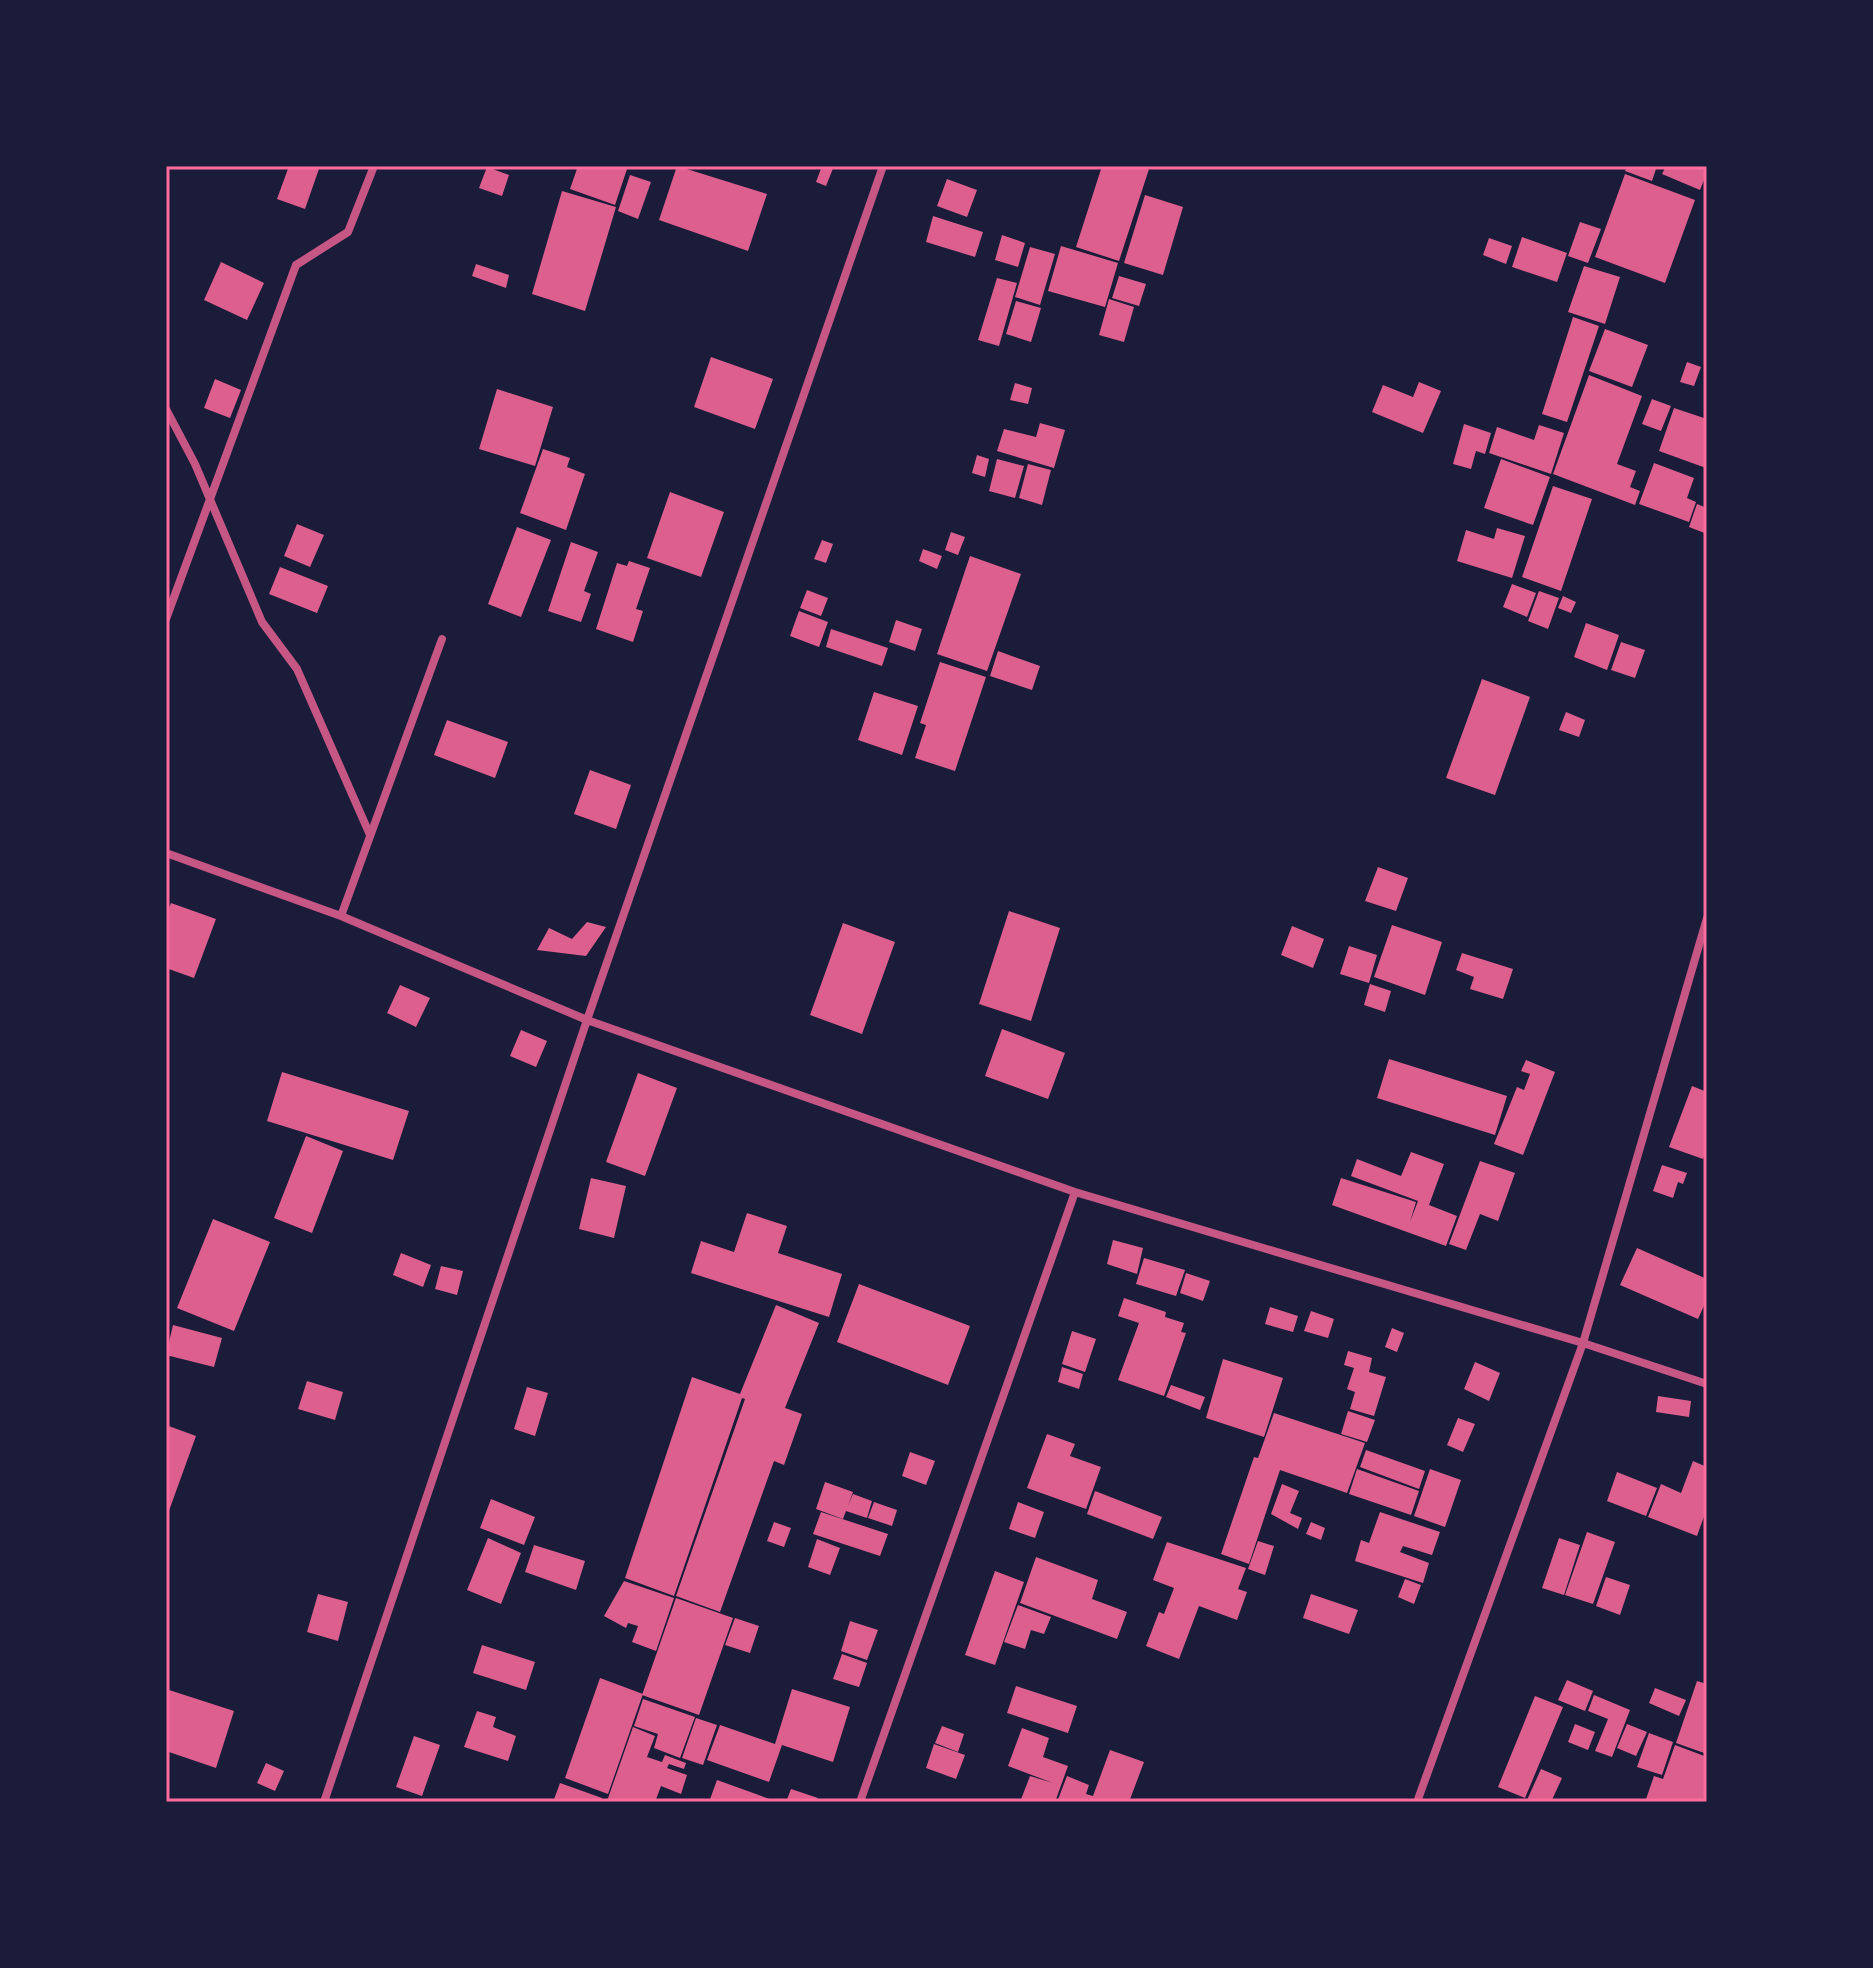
<svg xmlns="http://www.w3.org/2000/svg" width="1873" height="1968" font-family="'Crimson Pro',serif">
<style>
.building{fill:#dd5f8e}
.lines{fill:none;stroke-linecap:round;stroke-linejoin:round}
.minor{stroke:#c65784;stroke-width:8}
.neatline{fill:none;stroke:#ff6b9d;stroke-width:3}
</style>
<rect width="100%" height="100%" fill="#1b1b3a"/>
<path class="building" d="M289,166H320L305,209L277,199Z
M578,166H628L615,205L570,189Z
M677,166L767,194L748,251L659,220Z
M822,166H834L826,186L816,182Z
M1102,166L1149,169L1119,261L1076,247Z
M1627,166H1657L1652,181L1625,171Z
M1666,166H1707V172L1700,190L1662,174Z
M487,167L509,175L502,196L479,188Z
M1625,174L1695,200L1665,283L1595,257Z
M630,175L651,182L638,219L618,211Z
M947,179L977,190L967,217L937,206Z
M562,191L616,207L585,311L532,294Z
M1145,195L1183,207L1163,275L1124,263Z
M933,216L983,232L975,257L926,242Z
M1580,222L1601,229L1588,263L1568,256Z
M1002,235L1025,243L1018,267L995,260Z
M1522,237L1567,253L1557,282L1512,267Z
M1489,238L1512,246L1506,264L1483,255Z
M1061,246L1118,263L1105,307L1048,291Z
M1030,247L1055,254L1040,305L1015,297Z
M221,262L264,283L247,320L204,300Z
M476,264L509,275L506,288L472,276Z
M1584,266L1620,277L1605,324L1568,312Z
M1119,276L1146,284L1139,306L1112,298Z
M997,278L1017,283L999,346L978,340Z
M1109,299L1134,307L1124,342L1099,335Z
M1016,301L1041,308L1031,342L1006,334Z
M1573,317L1599,326L1567,422L1542,414Z
M1605,329L1648,345L1632,387L1589,371Z
M711,357L773,379L755,429L694,407Z
M1687,362L1701,367L1694,386L1680,382Z
M1589,375L1642,396L1617,464L1636,471L1630,487L1640,491L1635,505L1553,474Z
M215,379L241,390L230,418L204,408Z
M1419,382L1441,391L1423,433L1372,412L1383,385L1413,397Z
M1015,383L1032,388L1028,404L1010,400Z
M497,389L553,407L535,466L479,449Z
M1652,399L1671,406L1661,431L1642,424Z
M1674,408L1707,419L1706,468L1659,451Z
M1040,423L1065,430L1054,468L997,451L1004,429L1036,437Z
M1464,424L1491,433L1485,454L1476,451L1471,469L1453,464Z
M1539,425L1564,433L1551,474L1489,453L1497,427L1534,440Z
M543,449L570,458L567,467L585,474L566,530L520,513Z
M977,455L989,459L985,477L972,473Z
M997,459L1024,466L1015,498L989,491Z
M1501,459L1550,477L1533,525L1484,508Z
M1654,463L1694,478L1687,498L1696,502L1689,522L1639,504Z
M1028,464L1051,470L1042,505L1019,498Z
M1553,486L1592,499L1561,591L1522,577Z
M670,492L724,512L701,577L647,558Z
M1697,504L1707,508V534L1689,527Z
M297,524L324,535L310,567L284,556Z
M517,527L551,540L521,617L488,604Z
M1497,528L1525,536L1512,578L1457,561L1466,530L1494,539Z
M951,532L965,537L958,555L945,550Z
M822,540L833,544L826,563L814,559Z
M571,542L598,552L584,591L591,594L581,622L548,611Z
M923,549L942,556L937,569L919,561Z
M970,556L1021,574L987,671L937,654Z
M629,561L650,568L636,609L643,611L633,642L596,629L617,563L627,566Z
M280,567L328,586L317,613L269,594Z
M1512,584L1536,593L1527,617L1503,607Z
M807,590L828,598L821,616L800,608Z
M1539,591L1559,598L1548,629L1528,621Z
M1563,596L1576,602L1571,613L1558,608Z
M799,611L828,622L819,647L790,636Z
M896,620L922,629L915,651L889,642Z
M1586,623L1619,635L1607,670L1574,657Z
M831,629L888,648L882,666L826,647Z
M1621,642L1645,650L1635,678L1611,670Z
M998,651L1040,666L1032,690L990,676Z
M940,662L986,677L955,771L915,758L926,725L920,723Z
M1482,679L1530,697L1495,795L1446,778Z
M874,692L918,706L902,755L858,740Z
M1566,712L1585,720L1579,737L1559,730Z
M447,720L508,742L495,778L434,755Z
M590,770L631,785L616,829L574,814Z
M1378,867L1408,878L1396,911L1365,901Z
M171,903L216,919L194,978L166,968V916Z
M1009,911L1060,928L1031,1021L979,1004Z
M587,922L606,927L586,956L537,950L549,928L572,939Z
M843,923L895,942L862,1034L810,1015Z
M1392,925L1442,942L1425,995L1374,977Z
M1292,926L1324,939L1313,968L1281,955Z
M1349,946L1377,955L1369,983L1340,974Z
M1462,953L1513,969L1503,999L1470,989L1474,977L1456,970Z
M1370,984L1391,991L1385,1012L1364,1005Z
M400,985L430,998L416,1027L387,1013Z
M1002,1029L1065,1053L1048,1099L985,1076Z
M521,1030L547,1041L536,1067L510,1056Z
M1389,1059L1507,1096L1495,1135L1377,1098Z
M1526,1060L1555,1072L1523,1155L1494,1144L1517,1087L1524,1090L1530,1074L1521,1071Z
M282,1072L409,1111L393,1160L267,1121Z
M638,1073L677,1088L645,1176L606,1162Z
M1692,1086L1707,1092V1150L1703,1159L1669,1147Z
M306,1136L343,1151L312,1233L274,1218Z
M1411,1152L1444,1164L1429,1205L1457,1216L1446,1246L1332,1205L1341,1178L1416,1202L1410,1222L1418,1201L1351,1176L1357,1159L1401,1176Z
M1480,1161L1515,1173L1498,1221L1480,1214L1466,1250L1449,1244Z
M1662,1165L1687,1173L1683,1184L1678,1182L1673,1198L1653,1191Z
M591,1178L626,1186L614,1238L579,1229Z
M747,1213L787,1226L778,1253L842,1274L829,1317L691,1273L701,1241L734,1252Z
M213,1219L270,1242L234,1331L177,1308Z
M1113,1240L1143,1248L1137,1274L1107,1264Z
M1637,1248L1707,1279V1299L1698,1319L1620,1285Z
M401,1253L431,1265L423,1287L393,1275Z
M1144,1258L1185,1270L1176,1296L1136,1284Z
M441,1266L463,1271L457,1295L435,1289Z
M1186,1273L1210,1281L1203,1301L1180,1293Z
M859,1284L970,1326L948,1385L837,1342Z
M1124,1298L1166,1312L1165,1317L1184,1323L1181,1332L1186,1333L1164,1396L1118,1380L1139,1323L1118,1316Z
M776,1305L819,1323L785,1408L802,1414L784,1465L774,1461L720,1612L676,1596L745,1399L742,1398L674,1596L625,1578L692,1377L740,1394Z
M1270,1307L1298,1316L1293,1332L1265,1324Z
M1311,1311L1334,1319L1328,1338L1304,1331Z
M173,1325L222,1338L214,1367L166,1355Z
M1392,1328L1404,1333L1397,1352L1385,1347Z
M1072,1331L1096,1339L1085,1372L1062,1364Z
M1348,1351L1372,1358L1369,1372L1386,1377L1374,1416L1350,1409L1355,1392L1347,1389L1354,1368L1344,1365Z
M1223,1359L1283,1378L1264,1437L1206,1418Z
M1475,1362L1500,1373L1489,1401L1464,1389Z
M1062,1367L1083,1374L1079,1389L1058,1382Z
M307,1381L343,1392L335,1420L298,1409Z
M1171,1385L1205,1397L1200,1410L1166,1397Z
M527,1387L548,1393L535,1436L514,1429Z
M1658,1396L1691,1401L1689,1417L1656,1412Z
M1348,1411L1375,1420L1367,1442L1341,1434Z
M1274,1413L1365,1443L1347,1493L1280,1470L1249,1564L1221,1554L1254,1457L1258,1458Z
M1458,1418L1475,1424L1463,1452L1447,1445Z
M166,1425L196,1436L166,1519Z
M1047,1434L1075,1444L1070,1456L1101,1467L1086,1509L1027,1488Z
M1366,1450L1425,1471L1419,1489L1360,1467Z
M910,1452L935,1461L926,1485L902,1476Z
M1693,1461L1707,1467V1508L1697,1536L1648,1517L1661,1484L1681,1493Z
M1357,1469L1419,1491L1411,1515L1349,1494Z
M1430,1469L1461,1480L1445,1527L1414,1516Z
M1617,1472L1657,1488L1646,1516L1607,1501Z
M825,1482L853,1492L848,1506L853,1494L872,1501L867,1518L846,1511L843,1519L816,1509Z
M1282,1484L1299,1491L1290,1513L1302,1518L1298,1529L1271,1514Z
M1095,1491L1162,1517L1153,1539L1087,1514Z
M491,1499L535,1517L524,1545L480,1528Z
M874,1502L897,1510L892,1526L868,1518Z
M1018,1502L1044,1512L1035,1538L1009,1529Z
M821,1512L888,1534L880,1556L813,1534Z
M1380,1512L1440,1532L1432,1555L1403,1546L1400,1552L1429,1563L1423,1583L1355,1561L1361,1540L1369,1543Z
M774,1522L791,1528L784,1547L767,1541Z
M1311,1522L1325,1528L1321,1540L1306,1534Z
M1587,1532L1615,1542L1593,1604L1565,1595Z
M488,1538L521,1553L501,1604L467,1590Z
M1559,1538L1580,1545L1564,1595L1542,1588Z
M817,1539L840,1548L830,1575L808,1567Z
M1258,1541L1274,1546L1265,1575L1248,1569Z
M1167,1542L1246,1568L1238,1589L1247,1592L1237,1620L1199,1606L1179,1659L1146,1646L1159,1612L1164,1614L1174,1588L1153,1580Z
M534,1545L585,1561L576,1590L525,1572Z
M1036,1557L1098,1580L1092,1599L1127,1612L1117,1639L1020,1603Z
M995,1571L1024,1582L995,1665L965,1655Z
M1606,1577L1630,1585L1620,1615L1596,1606Z
M1405,1579L1421,1585L1414,1604L1398,1597Z
M624,1581L674,1598L656,1651L632,1642L638,1626L628,1623L626,1628L604,1616Z
M318,1594L348,1602L338,1641L307,1632Z
M1311,1594L1358,1610L1349,1634L1303,1618Z
M676,1598L733,1618L699,1715L642,1695Z
M1018,1605L1051,1617L1044,1634L1031,1630L1025,1649L1004,1642Z
M735,1618L759,1626L750,1653L725,1645Z
M850,1621L878,1630L867,1660L841,1651Z
M482,1645L535,1662L526,1690L473,1673Z
M842,1654L867,1663L859,1687L833,1679Z
M600,1678L643,1694L608,1794L565,1778Z
M1567,1680L1593,1691L1585,1711L1558,1700Z
M1697,1681L1707,1684V1754L1676,1743Z
M1016,1686L1077,1706L1068,1733L1007,1713Z
M1655,1688L1686,1700L1679,1716L1649,1703Z
M166,1689L234,1711L216,1768L166,1751Z
M792,1689L850,1707L833,1762L782,1745L769,1782L707,1760L720,1725L775,1744Z
M1594,1695L1630,1710L1612,1757L1595,1751L1608,1719L1588,1711Z
M1535,1696L1563,1707L1525,1798L1498,1787Z
M643,1699L695,1717L680,1758L654,1748L658,1734L634,1726Z
M477,1711L496,1717L493,1727L516,1736L508,1761L464,1747Z
M696,1718L717,1725L703,1765L682,1758Z
M1575,1724L1595,1732L1588,1750L1568,1742Z
M1627,1724L1647,1732L1636,1756L1617,1748Z
M942,1726L964,1734L958,1752L935,1743Z
M633,1727L655,1736L647,1757L662,1762L665,1755L686,1763L684,1769L669,1764L667,1768L687,1775L681,1794L661,1786L655,1802L607,1801Z
M1022,1728L1049,1738L1043,1757L1068,1766L1055,1802H1020L1030,1776L1053,1783L1008,1766Z
M1649,1733L1673,1742L1662,1775L1637,1767Z
M414,1736L440,1745L422,1796L396,1787Z
M934,1744L965,1755L956,1779L926,1768Z
M1675,1745L1707,1757V1802H1645L1654,1776L1663,1779Z
M1110,1750L1144,1762L1129,1802H1057L1067,1776L1089,1785L1086,1794L1093,1796Z
M266,1763L284,1771L275,1791L257,1783Z
M1541,1769L1562,1778L1551,1802L1527,1800Z
M717,1780L756,1794L777,1802H709Z
M560,1783L602,1798L600,1802H553Z
M791,1789L818,1798L817,1802H786Z"/>
<g class="lines">
<path class="minor" d="M166,409L195,464L262,622L297,669L370,835
M166,619L296,265L348,232L374,166
M166,853L341,916L587,1020L1075,1192L1583,1343L1707,1384
M341,916L442,639
M324,1802L587,1020L883,166
M860,1802L1075,1192
M1417,1802L1583,1343L1707,918"/>
</g>
<rect width="1873" height="1968" fill="none" stroke="#1b1b3a" stroke-width="336"/>
<rect x="168" y="168" width="1537" height="1632" class="neatline"/>
</svg>
